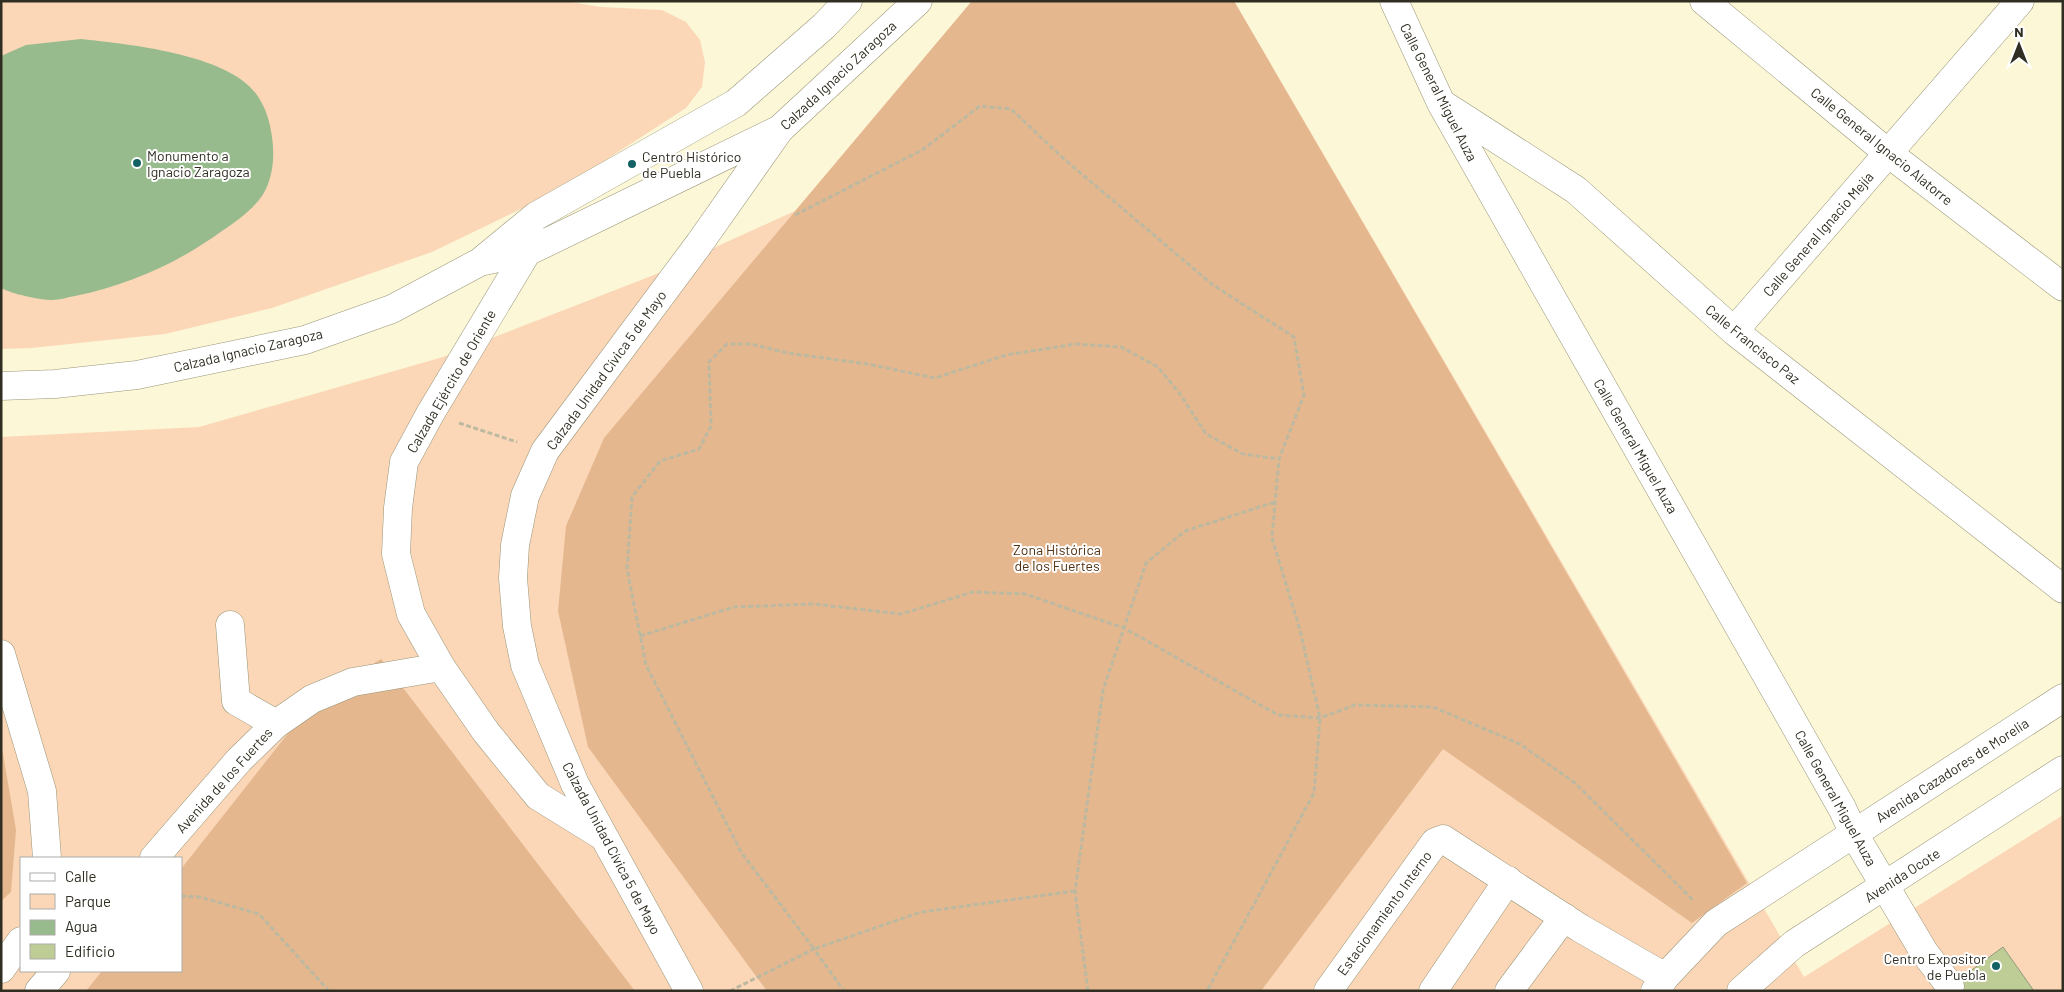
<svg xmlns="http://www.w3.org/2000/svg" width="2064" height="992" font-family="Barlow,sans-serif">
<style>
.green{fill:#fbd7b7;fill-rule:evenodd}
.forest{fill:#e4b78f}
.water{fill:#98bb8d}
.building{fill:#becd96;stroke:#91997c}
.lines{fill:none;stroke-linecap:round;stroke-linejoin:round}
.minor-casing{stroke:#999578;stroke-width:29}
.major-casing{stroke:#999578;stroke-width:29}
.path{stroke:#bdb9a0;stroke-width:3;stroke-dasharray:5 2.5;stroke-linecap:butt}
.minor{stroke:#fff;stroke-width:28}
.major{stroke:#fff;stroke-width:28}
.poi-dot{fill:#126263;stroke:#fff;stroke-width:2}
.labels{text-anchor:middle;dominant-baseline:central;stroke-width:4;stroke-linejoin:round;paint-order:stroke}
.street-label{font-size:14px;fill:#302e22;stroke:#fff}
.poi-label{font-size:14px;fill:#302e22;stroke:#fff;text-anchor:start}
.park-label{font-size:14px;fill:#513213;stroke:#fff}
</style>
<rect width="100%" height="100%" fill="#fbf7d7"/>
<path class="green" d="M1,1H565L601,7L662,10L686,22L700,40L705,62L702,87L686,108L558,191L432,252L272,308L165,334L31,348L1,349Z
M972,1H1234L1804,977L2063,815V991H1V437L199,427L443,357L654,275L795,211ZM21,858H181V971H21Z"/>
<path class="forest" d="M972,1H1234L1747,883L1692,923L1443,749L1261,991H767L588,747L558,611L566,526L604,438Z
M381,659L635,991H86L102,971H181V869L312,703Z
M1,742L16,830L11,892L1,901Z"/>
<path class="water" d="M81,39C127,44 229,54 257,95C266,108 270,122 272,137C275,157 273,179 262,196C252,210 237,221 222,231C178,263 129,285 75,296C68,297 60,300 52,300C40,300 12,294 1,288V56L26,45Z"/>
<path class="building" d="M2003,947L2034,991H1944L1950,986Z"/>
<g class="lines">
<g class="minor-casing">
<path id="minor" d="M1394,1L1441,103L1842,808L1854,834L1924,952L1950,986
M1704,1L1888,153L2063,287
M1444,105L1576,190L1734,331L2063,589
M531,235L527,252L430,414L404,462L398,508L396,554L411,614L441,667L486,732L538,796L601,835
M1734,331L2020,1
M230,625L236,701L276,724
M1,654L42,791L47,858
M154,858L239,760L276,724L312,699L353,682L441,667
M1,969L21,941
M39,991L56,971
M689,991L575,784L525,665L517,626L513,578L515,545L525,496L545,451L699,244L780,129
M1328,991L1435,842L1443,839L1580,928L1665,977
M1433,991L1508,880
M1509,991L1564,917
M1655,991L1665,977L1716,923L2063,698
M1741,991L1794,944L2063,770"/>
</g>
<g class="major-casing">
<path id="major" d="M484,261L527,252L780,129L918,1
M1,386L55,384L137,375L305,340L392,309L480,262L536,216L736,103L824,26L848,1"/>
</g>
<path class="path" d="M795,215L922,150L980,106L1011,109L1064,159L1213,285L1294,337L1304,395L1279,459L1272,538L1300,630L1320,718L1314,793L1207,991
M459,423L517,442
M640,636L734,607L814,604L901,614L973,592L1025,594L1124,628L1278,715L1320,718L1355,705L1433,707L1520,744L1575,783L1694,901
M1075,891L921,912L814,949L741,852L646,665L627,569L632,497L660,461L699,449L711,426L709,362L727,344H751L788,353L867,364L935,378L1006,355L1076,344L1121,347L1158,367L1180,394L1206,434L1243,454L1279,459
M181,896L200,897L259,914L329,991
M730,991L814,949L844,991
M1088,991L1075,891L1103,690L1146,563L1185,531L1275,502"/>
<use href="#minor" class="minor"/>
<use href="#major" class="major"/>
</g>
<g class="poi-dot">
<circle cx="137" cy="163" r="5"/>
<circle cx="632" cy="164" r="5"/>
<circle cx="1996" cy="966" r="5"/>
</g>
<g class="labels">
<g class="street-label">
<text transform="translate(838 75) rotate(-43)">Calzada Ignacio Zaragoza</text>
<text transform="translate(1439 92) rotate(63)">Calle General Miguel Auza</text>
<text transform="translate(1882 146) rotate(39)">Calle General Ignacio Alatorre</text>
<text transform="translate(1818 234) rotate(-49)">Calle General Ignacio Mejía</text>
<text transform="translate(1753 344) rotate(39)">Calle Francisco Paz</text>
<text transform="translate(248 350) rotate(-13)">Calzada Ignacio Zaragoza</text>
<text transform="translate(606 370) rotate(-54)">Calzada Unidad Cívica 5 de Mayo</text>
<text transform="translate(451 381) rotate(-60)">Calzada Ejército de Oriente</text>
<text transform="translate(1636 446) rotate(60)">Calle General Miguel Auza</text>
<text transform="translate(1952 770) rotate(-33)">Avenida Cazadores de Morelia</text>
<text transform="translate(224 780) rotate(-48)">Avenida de los Fuertes</text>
<text transform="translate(1836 798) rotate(61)">Calle General Miguel Auza</text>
<text transform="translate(612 848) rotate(62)">Calzada Unidad Cívica 5 de Mayo</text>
<text transform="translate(1902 875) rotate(-33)">Avenida Ocote</text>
<text transform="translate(1384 913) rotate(-54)">Estacionamiento Interno</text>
</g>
<g class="poi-label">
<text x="147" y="155">Monumento a<tspan x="147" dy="16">Ignacio Zaragoza</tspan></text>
<text x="642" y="156">Centro Histórico<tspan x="642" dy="16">de Puebla</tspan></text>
<text x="1986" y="958" text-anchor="end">Centro Expositor<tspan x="1986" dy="16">de Puebla</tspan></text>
</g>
<g class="park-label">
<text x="1057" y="549">Zona Histórica<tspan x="1057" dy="16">de los Fuertes</tspan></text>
</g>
</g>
<rect width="2064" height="992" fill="none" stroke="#302e22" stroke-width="5"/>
<rect x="20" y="857" width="162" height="115" fill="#ffffff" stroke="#acaba7"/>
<rect x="30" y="873" width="25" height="8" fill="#ffffff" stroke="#acaba7"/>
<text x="65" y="882" font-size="15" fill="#302e22">Calle</text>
<rect x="30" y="894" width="25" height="15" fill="#fbd7b7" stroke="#acaba7"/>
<text x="65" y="907" font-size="15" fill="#302e22">Parque</text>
<rect x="30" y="920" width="25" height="15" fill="#98bb8d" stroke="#acaba7"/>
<text x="65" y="932" font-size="15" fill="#302e22">Agua</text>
<rect x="30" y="944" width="25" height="15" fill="#becd96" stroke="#acaba7"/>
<text x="65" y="957" font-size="15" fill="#302e22">Edificio</text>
<g transform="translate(2019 45)" stroke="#ffffff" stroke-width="4" paint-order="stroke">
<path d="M0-4L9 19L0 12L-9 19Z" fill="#302e22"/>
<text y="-8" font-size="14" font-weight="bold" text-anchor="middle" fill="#302e22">N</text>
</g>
</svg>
